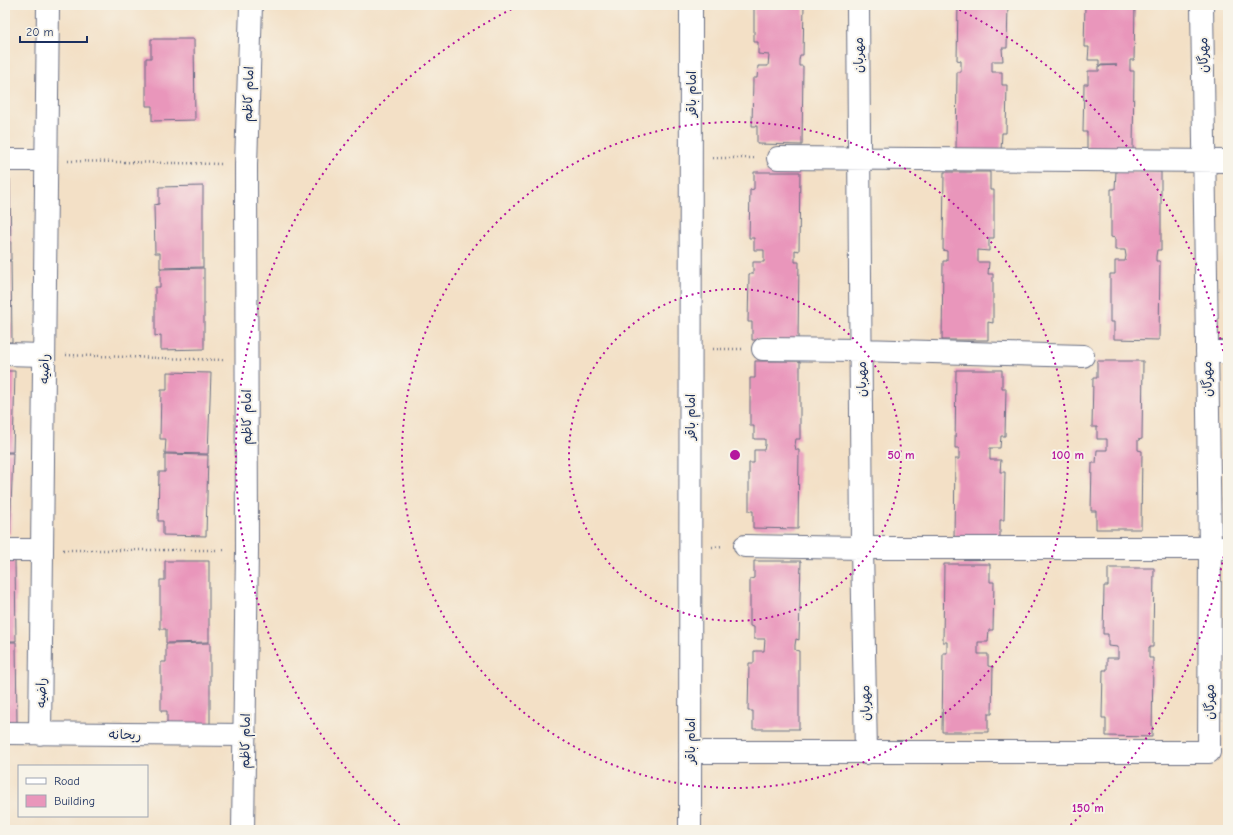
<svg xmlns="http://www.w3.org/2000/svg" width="1233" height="835" font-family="'Comic Neue','Playpen Sans Arabic',sans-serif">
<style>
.building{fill:#e996bb}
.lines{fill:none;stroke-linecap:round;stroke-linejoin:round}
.minor-casing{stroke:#676d82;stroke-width:24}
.path{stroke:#676d82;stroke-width:2.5;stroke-dasharray:1 3;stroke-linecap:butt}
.minor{stroke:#fff;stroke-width:22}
.ring{fill:none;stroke:#b5179e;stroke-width:2;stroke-dasharray:2 4}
.labels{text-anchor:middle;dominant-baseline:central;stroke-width:4;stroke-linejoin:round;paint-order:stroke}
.street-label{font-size:13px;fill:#1b2f5e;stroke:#f7f3e8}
.centre{fill:#b5179e;stroke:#f7f3e8;stroke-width:2}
.ring-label{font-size:12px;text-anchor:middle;font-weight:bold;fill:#b5179e;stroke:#f7f3e8;stroke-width:4;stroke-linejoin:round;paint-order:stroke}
</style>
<rect width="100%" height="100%" fill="#f7f3e8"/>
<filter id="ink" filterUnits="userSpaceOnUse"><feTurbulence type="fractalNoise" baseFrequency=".025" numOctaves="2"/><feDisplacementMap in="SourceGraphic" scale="8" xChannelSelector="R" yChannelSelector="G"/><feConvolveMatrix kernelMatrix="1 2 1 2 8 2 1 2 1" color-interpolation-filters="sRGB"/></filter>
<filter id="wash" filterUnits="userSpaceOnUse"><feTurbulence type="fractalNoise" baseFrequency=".012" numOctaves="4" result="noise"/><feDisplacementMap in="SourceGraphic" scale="16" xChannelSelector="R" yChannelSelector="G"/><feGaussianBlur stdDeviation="0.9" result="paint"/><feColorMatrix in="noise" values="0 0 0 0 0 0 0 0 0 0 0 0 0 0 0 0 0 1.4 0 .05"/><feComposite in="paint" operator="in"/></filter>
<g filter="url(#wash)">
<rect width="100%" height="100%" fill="#f3e0c6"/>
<g id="blocks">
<path class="building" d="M754,5H804L803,55H800L799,60V66H803L802,145L757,144V126H752L753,78H757L758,66H768L769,55L758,54V42H754Z
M958,5H1008L1007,48H1002L1003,61H992V72H1002V85H1007L1006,133H1002L1001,151L956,150L957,72H961V61L957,60Z
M1085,5H1135L1134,60H1130V71H1134L1133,150H1087V132H1083L1084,84H1088V71H1099V66L1117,65H1099V60H1088L1089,47H1084Z
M151,39H194L195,120L152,121V106H146V58H151Z
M1116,171L1161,172V250H1157L1156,256V261H1160L1159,340L1114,339V322H1110V274H1115V261H1125L1126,256L1125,250H1115V238L1111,237V189H1115Z
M754,172H800L799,251L795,250V262H799L798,340H752V322H748L749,274H753V262H764V250H754V238H749L750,190L754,189Z
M944,172H990V190H994V238H989V251L978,250V262H989L988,274H993V323L988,322V340H942L943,261H947V251L943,250Z
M5,179H10L11,260H5Z
M203,186V267L160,268V253H155L154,205L159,204V187Z
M5,261H11L12,342H5Z
M204,268V349L161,350V335L155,336V287H160V269Z
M755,361H800V439H796L795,445L796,450H799L798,529L753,528V511H749V463H754V450H764L765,445V439H754V426H750V378H755Z
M1097,361H1143L1142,439L1138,440V450L1142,451L1141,529H1096V511H1091L1092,463H1096L1097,450H1107V439H1097V427H1092L1093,378H1097Z
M956,370H1002V388H1006L1005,436H1001L1000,448H990V460H1001L1000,472H1005L1004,520H1000V538H954L955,459H959V448H955Z
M5,371H15L13,452H5Z
M167,372L211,373L208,454L165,453L166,439H160L161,390H167Z
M5,453H13L10,534H5Z
M165,454L208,455L206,536L163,535V521H158L159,472H165Z
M5,560H15L16,641H5Z
M165,561H209V642L166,643V629H160V580H165Z
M754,561H801L799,640L796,639L795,645V650L799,651V729H753V711H748L749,663H754V651H764L765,639H754V627L750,626V579L754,578Z
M944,564H990V582H994L993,630H989L988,642H978V654H988V666L993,667L992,714H988V732H942L943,653H947V642H943Z
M1108,568H1154L1153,647H1149V658H1153L1152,737L1106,736V718H1102L1103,670H1107V658H1118V647L1108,646V634H1103L1104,586H1108Z
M5,642H16L17,723H5Z
M210,643V725H167V711H161V662H166V644Z"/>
</g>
</g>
<g filter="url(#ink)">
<use href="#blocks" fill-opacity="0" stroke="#676d82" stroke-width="1"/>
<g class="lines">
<g class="minor-casing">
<path id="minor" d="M858,5L862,548L866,753
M778,158L1228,161
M5,160H46
M763,349L860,350L1083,356
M1207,352H1228
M5,354L44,355
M745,546L862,548H1228
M5,550H42
M5,733L245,735
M40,734L48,5
M690,752H1209L1210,548L1202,5
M243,830L247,550L246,165L251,5
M690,830L691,5"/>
</g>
<path class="path" d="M713,158H756
M68,161L223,164
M713,349H742
M66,355L225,360
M712,547L723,546
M63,550H226"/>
<use href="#minor" class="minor"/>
</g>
</g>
<g class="ring">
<circle cx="735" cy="455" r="166"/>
<circle cx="735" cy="455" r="333"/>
<path d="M1228 533A499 499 0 0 1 1066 829M404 829A499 499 0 0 1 516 7M954 7A499 499 0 0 1 1228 377"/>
</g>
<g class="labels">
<g class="street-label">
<text transform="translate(858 55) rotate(-90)">مهربان</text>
<text transform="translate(1203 55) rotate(-91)">مهرگان</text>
<text transform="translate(248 94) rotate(-88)">امام کاظم</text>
<text transform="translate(691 94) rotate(-90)">امام باقر</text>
<text transform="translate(44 369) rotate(-89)">راضیه</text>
<text transform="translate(861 379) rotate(-90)">مهربان</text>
<text transform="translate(1207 379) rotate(-91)">مهرگان</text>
<text transform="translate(246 417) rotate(-90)">امام کاظم</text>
<text transform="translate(690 417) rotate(-90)">امام باقر</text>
<text transform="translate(41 693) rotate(-89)">راضیه</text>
<text transform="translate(1209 702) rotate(-90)">مهرگان</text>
<text transform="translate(865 703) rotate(-91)">مهربان</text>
<text x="125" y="734">ریحانه</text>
<text transform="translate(245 741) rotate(-89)">امام کاظم</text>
<text transform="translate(690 741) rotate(-90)">امام باقر</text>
</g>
</g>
<circle cx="735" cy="455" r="6" class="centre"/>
<g class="ring-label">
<text x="901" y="459">50 m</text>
<text x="1068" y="459">100 m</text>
<text x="1088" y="812">150 m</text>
</g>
<rect width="1233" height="835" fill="none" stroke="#f7f3e8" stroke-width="20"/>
<rect x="18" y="765" width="130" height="52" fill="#f7f3e8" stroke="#9fa5b1"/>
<rect x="26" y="778" width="20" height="6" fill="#ffffff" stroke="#9fa5b1"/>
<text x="54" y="785" font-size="12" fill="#1b2f5e">Road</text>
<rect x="26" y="795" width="20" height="12" fill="#e996bb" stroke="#9fa5b1"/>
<text x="54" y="805" font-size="12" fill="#1b2f5e">Building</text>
<path d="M20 36v6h67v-6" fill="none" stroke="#1b2f5e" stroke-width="2"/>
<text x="26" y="36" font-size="12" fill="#1b2f5e" stroke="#f7f3e8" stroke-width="3" paint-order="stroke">20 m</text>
</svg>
